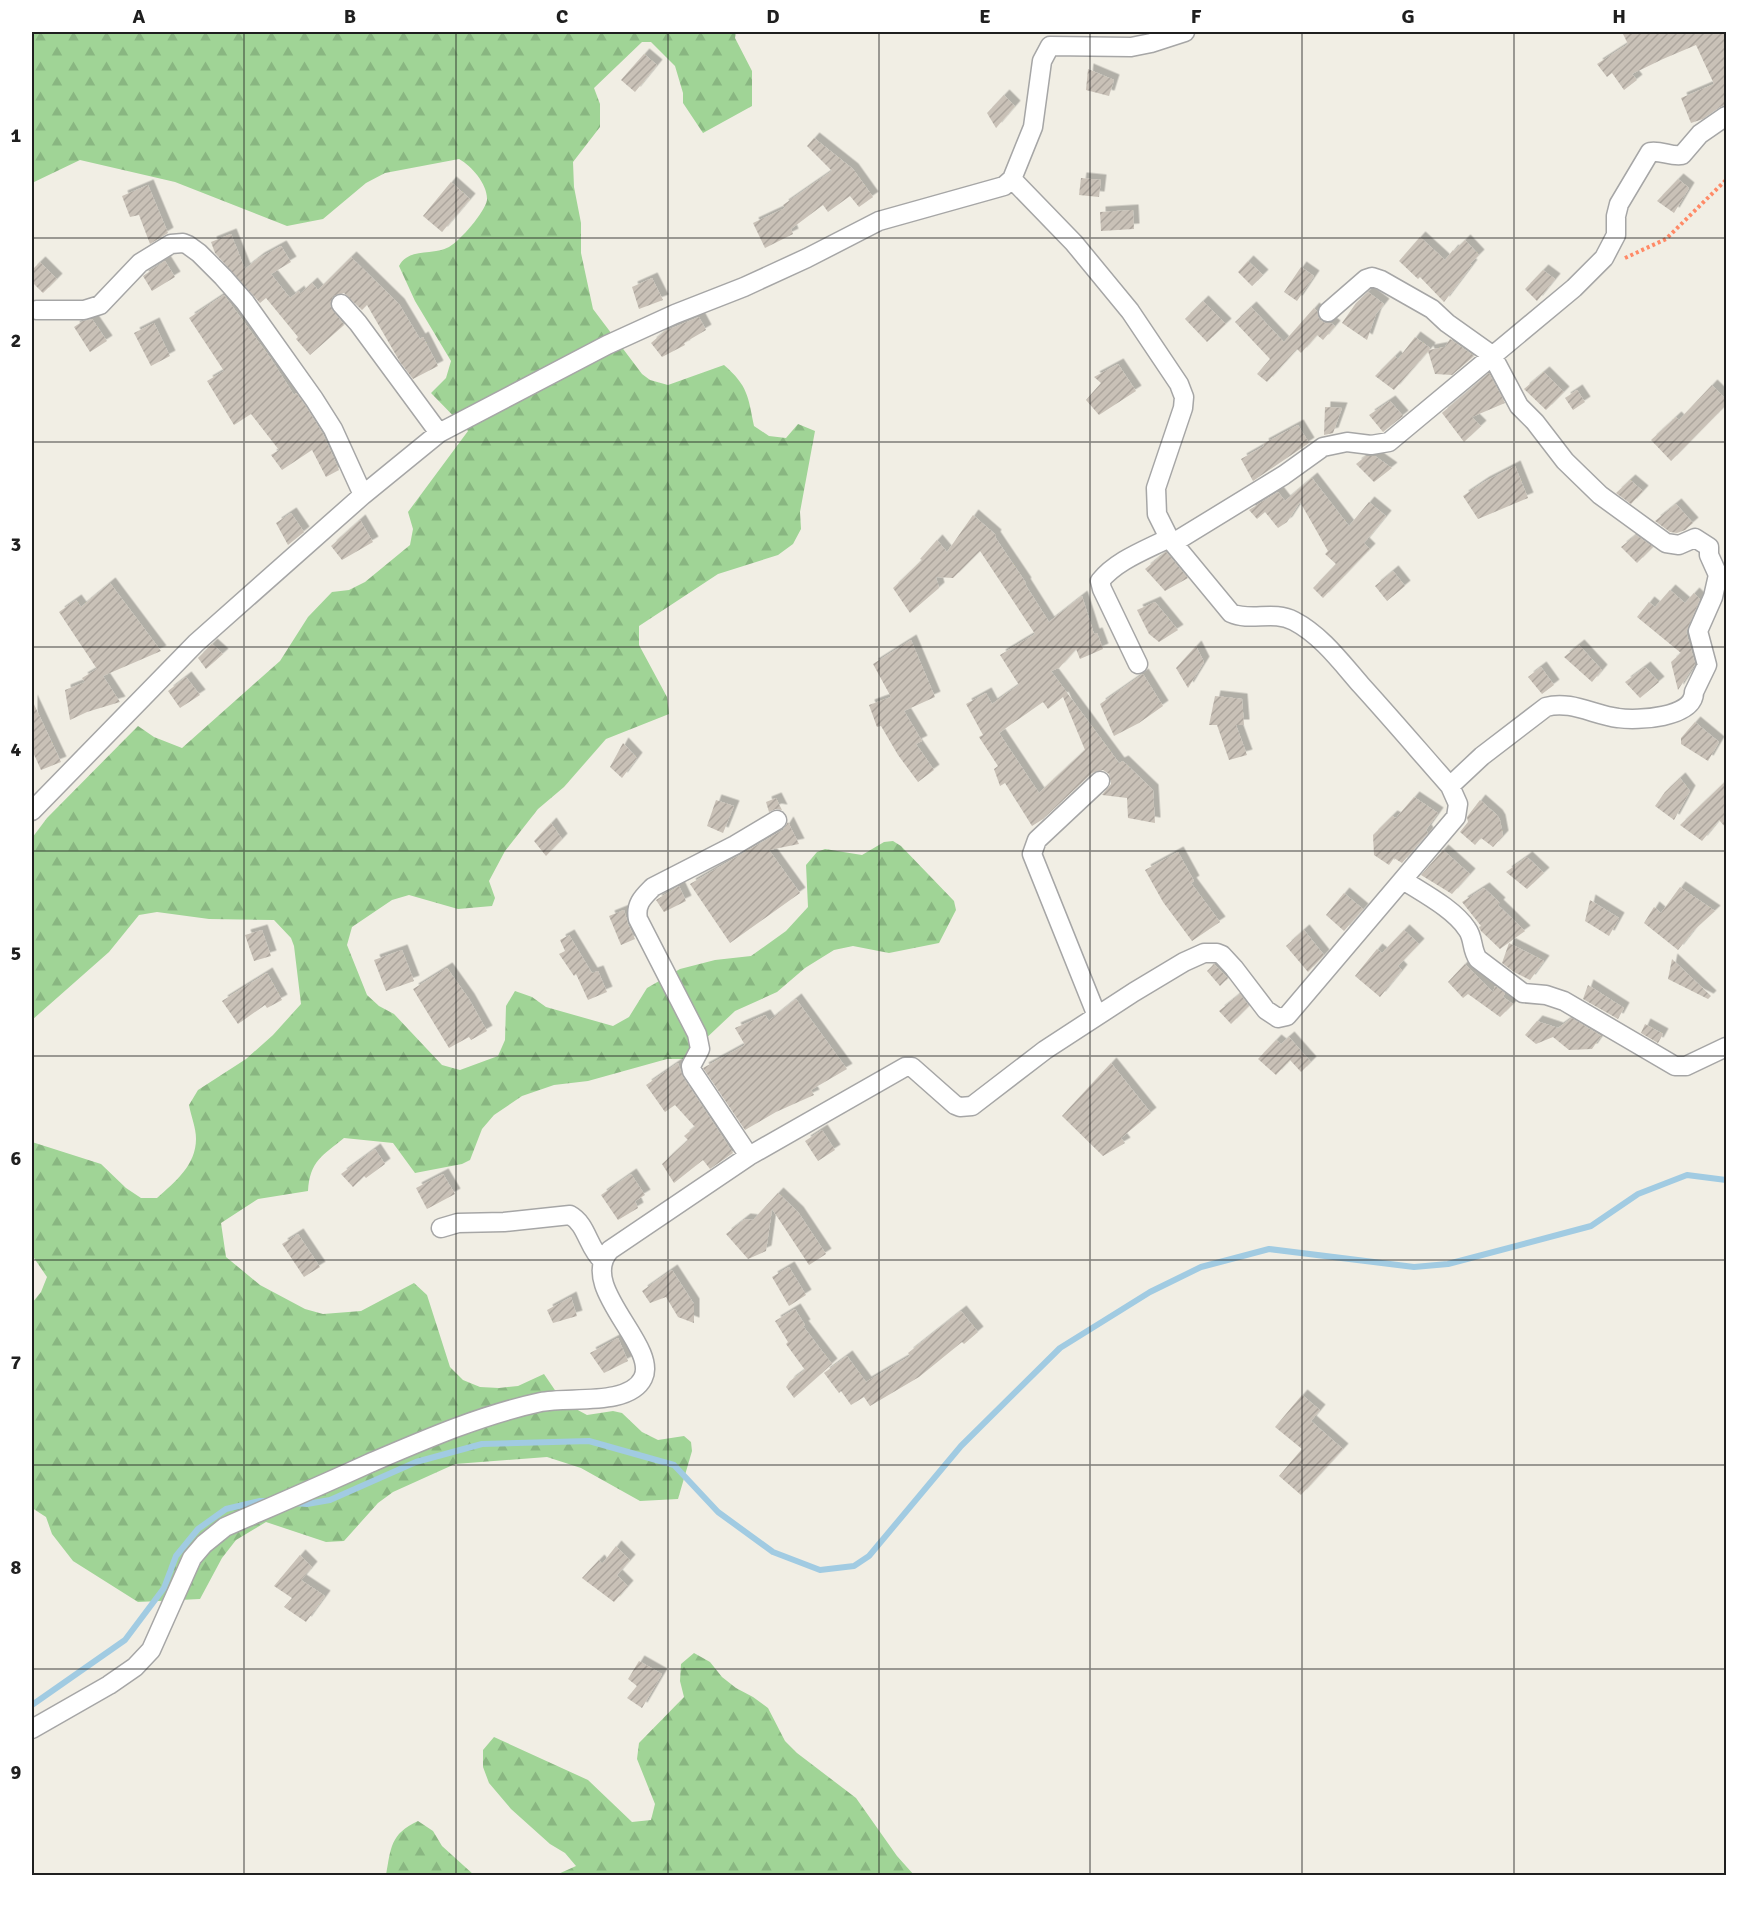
<svg xmlns="http://www.w3.org/2000/svg" width="1758" height="1907" font-family="Signika,sans-serif">
<style>
.forest{fill:url(#forest-firs)}
.lines{fill:none;stroke-linecap:round;stroke-linejoin:round}
.stream{stroke:#a1cbe2;stroke-width:6}
.building{fill:url(#building-hatch);fill-rule:evenodd;filter:url(#shadow)}
.minor-casing{stroke:#a6a6a6;stroke-width:21}
.path{stroke:#ff8a67;stroke-width:4;stroke-dasharray:3 3;stroke-linecap:butt}
.minor{stroke:#fff;stroke-width:18}
.grid{fill:none;stroke:#1f1f1f;stroke-width:1.5;stroke-opacity:0.55}
.neatline{fill:none;stroke:#1f1f1f;stroke-width:2}
.grid-label{font-size:20px;text-anchor:middle;font-weight:bold;fill:#1f1f1f}
</style>
<defs>
<pattern id="forest-firs" width="22" height="20" patternUnits="userSpaceOnUse" patternTransform="scale(1.5)"><rect width="22" height="20" fill="#a0d496"/><path d="M5 1l3.5 6h-7zM16 11l3.5 6h-7z" fill="#89b681"/></pattern>
<pattern id="building-hatch" width="6" height="6" patternUnits="userSpaceOnUse" patternTransform="scale(1.5)"><rect width="6" height="6" fill="#c9c1b7"/><path d="M-1 1l2-2M0 6l6-6M5 7l2-2" fill="none" stroke="#aca59d"/></pattern>
<filter id="shadow"><feDropShadow dx="5.5" dy="-5.5" stdDeviation="0" flood-color="#0004"/></filter>
</defs>
<rect width="100%" height="100%" fill="#f1eee4"/>
<path class="forest" d="M32,32H736L735,38L752,71V106L703,133L683,103V93L675,66L651,42H642L594,88L600,104V127L573,162L574,187L581,223V253L593,309L642,374L650,380L668,385L724,365C748,386 748,396 754,426L769,436L786,438L798,424L815,431L800,512L801,529L793,544L778,555L718,574L639,626V645L667,697L669,714L606,739L564,787L538,809L505,851L489,881L495,898L492,906L458,909L409,895L392,900L352,927L347,945L367,995L379,1006L394,1014L442,1065L460,1070L498,1056L505,1040L506,1006L515,991L532,997L546,1007L613,1026L629,1017L647,988L680,969L715,960L751,956L786,931L808,907L806,865L817,852L825,849L862,855L884,842L893,841L901,846L954,901L956,910L939,943L889,953L853,946L834,950L805,968L777,992L735,1011L684,1059H667L588,1081L554,1085L522,1096L494,1115L482,1129L470,1160L462,1164L415,1173L393,1143L344,1138C322,1156 310,1161 308,1191L258,1199L221,1223L226,1257L260,1285L305,1309L323,1314L361,1311L414,1283L427,1295L450,1367L463,1380L480,1387L499,1388L518,1386L544,1374L563,1402L587,1415L613,1411L622,1413L642,1432L658,1440L684,1436L691,1442L692,1451L678,1499L640,1501L581,1468L547,1457L455,1464L393,1492L378,1503L344,1541L326,1542L266,1522L236,1540L222,1558L200,1599L138,1602L73,1561L52,1534L46,1517L32,1508V1303L41,1292L47,1277L32,1255V1142L101,1164L126,1188L141,1198H157C175,1182 196,1165 196,1139C196,1128 191,1116 189,1105L198,1090L246,1059L273,1035L301,1004L294,946L291,938L274,920L209,919L157,912L139,915L109,952L32,1020V838L47,818L138,726L154,737L182,748L280,661L308,617L332,592L349,590L365,582L410,545L413,529L408,512L468,431L431,393L446,378L451,361L415,301L399,266C409,247 433,256 449,247C460,241 485,212 487,200C488,185 472,166 459,159L385,173L366,183L323,219L287,226L175,182L80,160L32,183Z
M694,1653L710,1662L722,1677L736,1688L753,1697L768,1708L785,1741L797,1753L856,1798L897,1856L914,1875H556L576,1866L565,1853L550,1844L511,1809L489,1783L483,1767V1750L494,1737L588,1780L632,1822L651,1820L655,1804L637,1759L639,1743L684,1697L680,1681L681,1664Z
M418,1821L433,1831L442,1846L474,1875H386C391,1848 390,1834 418,1821Z"/>
<g class="lines">
<path class="stream" d="M294,1503L307,1504L330,1500L416,1462L482,1444L589,1441L674,1465L718,1512L773,1552L820,1570L854,1566L869,1556L961,1446L1060,1348L1150,1292L1201,1267L1269,1249L1414,1267L1448,1264L1591,1226L1638,1194L1687,1175L1726,1180
M32,1705L125,1640L164,1588L176,1556L198,1529L226,1509L260,1501H269"/>
</g>
<path class="building" d="M1622,32H1726V105L1720,107L1703,119L1691,123L1681,98L1714,84L1696,45L1663,59L1632,74L1637,80L1624,90L1612,73L1607,77L1597,64L1628,44Z
M644,54L657,65L635,92L621,80Z
M1088,69L1114,80L1109,96L1086,90Z
M1004,95L1015,106L996,128L987,113Z
M814,138L853,169L873,197L859,207L850,196L828,212L823,205L791,229L793,234L765,248L753,223L785,208L783,205L832,171L807,146Z
M1081,178L1101,180L1099,197L1079,195Z
M1678,179L1689,188L1674,213L1657,201Z
M451,182L470,199L442,232L423,216Z
M148,185L168,233L150,244L139,215L130,217L122,196Z
M1133,210L1134,229L1101,231L1100,212Z
M231,234L245,269L259,258L281,246L291,262L271,274L290,298L299,291L300,294L312,283L318,290L351,257L399,304L420,339L423,337L438,366L413,379L400,362L367,305L362,310L344,293L333,296L330,306L344,325L310,355L296,339L298,337L266,298L260,303L215,253L211,242Z
M1420,237L1445,260L1453,250L1454,251L1465,240L1479,255L1470,264L1472,265L1444,302L1420,277L1418,279L1399,261Z
M165,261L175,277L152,291L143,276Z
M1248,261L1263,275L1252,286L1238,272Z
M40,262L57,279L43,293L32,282V270Z
M1301,267L1314,276L1297,301L1284,292Z
M1543,270L1555,279L1537,301L1525,289Z
M652,278L663,300L639,309L632,287Z
M1368,292L1384,304L1376,314L1367,340L1342,323L1356,303Z
M224,295L271,359L294,395L296,393L305,405L323,434L339,470L326,477L312,450L282,470L271,455L279,450L251,414L234,425L207,381L224,371L189,318Z
M1203,301L1226,324L1207,342L1185,319Z
M1251,307L1284,342L1314,308L1317,311L1320,320L1325,323H1331L1335,326L1323,340L1317,335L1301,353L1297,349L1267,382L1257,374L1270,359L1235,322Z
M699,317L706,330L684,343L685,345L662,357L651,343L665,331Z
M92,319L107,341L90,352L74,327L83,321Z
M154,323L170,356L151,366L134,333Z
M1415,337L1430,348L1429,350L1445,347L1450,339L1474,356L1452,375L1435,374L1428,351L1394,390L1375,376L1395,356L1398,359Z
M1118,364L1136,391L1099,415L1086,400L1101,383L1094,377Z
M1544,372L1564,392L1546,410L1524,389Z
M1489,373L1505,403L1472,417L1481,426L1464,442L1442,413Z
M1712,385L1726,399V405L1671,461L1651,440L1676,417L1679,420Z
M1577,390L1585,402L1573,410L1565,398Z
M1390,401L1403,416L1383,432L1369,415Z
M1325,407L1342,408L1333,433L1324,435Z
M1298,425L1309,443L1253,481L1241,459L1264,446L1263,444Z
M1366,456H1375L1392,468L1374,482L1356,464Z
M1515,466L1528,498L1478,519L1463,496L1484,482Z
M1312,478L1349,526L1369,502L1386,516L1364,543L1370,549L1323,598L1313,588L1336,564L1325,554L1328,551L1300,502L1287,522L1278,528L1265,512L1257,519L1249,510L1278,492L1285,501Z
M1630,480L1643,491L1631,504L1616,493Z
M1676,504L1693,523L1685,530L1677,533L1670,532L1655,521Z
M291,513L304,532L288,545L276,523Z
M973,515L996,535L995,537L1026,583L1025,584L1049,622L1082,596L1094,634L1097,633L1103,649L1080,659L1076,649L1059,668L1051,671L1119,763L1123,761L1153,790L1155,823L1128,818L1127,798L1102,795L1111,784L1109,774L1103,770L1092,773L1043,819L1032,826L1005,783L1000,786L994,769L998,766L979,737L983,735L966,704L986,693L992,704L1019,685L1000,655L1035,634L980,551L953,578L936,577L939,588L910,613L893,588L922,560L920,559L937,540L947,552ZM1063,697L1085,750L1039,793L999,733L1043,702L1048,709Z
M360,520L373,542L342,560L331,546Z
M1636,535L1653,547L1637,563L1621,547Z
M1166,552L1188,578L1165,591L1145,569Z
M1393,571L1405,586L1387,601L1375,586Z
M110,583L161,651L103,676L120,702L87,712L70,720L65,690L85,682L82,678L97,669L59,612L76,600L81,607Z
M1670,590L1685,603L1694,593L1700,599L1686,632L1695,664L1678,690L1671,662L1681,653L1637,617L1649,602L1655,607Z
M1155,602L1178,630L1159,642L1149,634L1137,610Z
M911,640L935,697L904,711L922,741L916,744L934,770L918,782L898,755L881,726L877,727L869,705L891,697L873,664Z
M212,644L223,654L206,669L198,658Z
M1579,645L1602,670L1592,682L1564,657Z
M1196,646L1204,662L1188,688L1176,668Z
M1541,667L1554,685L1542,694L1528,677Z
M1645,667L1659,682L1640,698L1625,682Z
M1143,674L1163,706L1139,723L1114,736L1100,704Z
M186,677L200,695L180,708L168,691Z
M1215,696L1242,699L1244,725H1236L1247,755L1229,760L1217,725H1209Z
M32,700L61,762L41,770L32,750Z
M1695,722L1719,742L1708,761L1681,744V738Z
M623,743L637,758L622,778L610,767Z
M1680,778L1690,791L1674,820L1655,806L1665,792Z
M1726,781V828L1719,820L1702,841L1680,825Z
M1414,797L1438,813L1426,830L1428,833L1402,863L1394,858L1389,865L1374,855L1373,835L1392,816L1396,818Z
M776,798L782,810L776,809L769,812L766,802Z
M716,800L734,806L723,833L707,826Z
M1480,800L1497,815L1500,820L1503,836L1493,847L1481,838L1475,845L1460,832L1468,822L1467,817Z
M788,822L799,844L769,850L800,893L730,943L690,884L783,830Z
M551,823L562,839L546,856L534,841Z
M1443,850L1470,874L1452,894L1421,875Z
M1178,852L1194,881L1191,883L1220,922L1192,941L1163,902L1145,870Z
M1527,857L1544,873L1527,889L1506,872Z
M679,886L686,901L664,912L656,900Z
M1680,887L1715,911L1693,931L1678,950L1644,923L1654,907L1661,913Z
M1484,888L1500,903L1498,905L1525,931L1500,949L1481,931L1479,927L1481,926L1462,902Z
M1344,893L1363,909L1344,931L1326,915Z
M1590,900L1619,918L1609,936L1585,921Z
M624,910L628,924L635,939L621,945L609,916Z
M262,930L271,956L254,961L245,935Z
M1304,930L1324,955L1308,972L1286,946Z
M1404,930L1419,944L1398,966L1402,970L1380,997L1355,976L1377,949L1382,953Z
M569,935L592,973L598,971L607,992L588,1000L576,974L574,976L559,954L565,951L560,940Z
M1509,943L1544,961L1530,980L1514,972L1502,963Z
M402,950L414,981L386,991L374,960Z
M1672,959L1711,996L1708,999L1668,979Z
M1214,964L1228,978L1220,986L1207,971Z
M1465,964L1493,992L1495,986L1505,993L1503,997L1513,1004L1500,1017L1468,994L1463,998L1448,982Z
M447,968L469,999L487,1031L471,1040L469,1037L449,1048L413,989Z
M267,973L282,1000L267,1008L265,1005L238,1024L222,1001Z
M1588,985L1624,1008L1618,1019L1583,999Z
M1240,994L1249,1006L1231,1024L1219,1011Z
M796,999L847,1069L811,1090L814,1095L776,1112L745,1130L703,1068L745,1045L735,1028L765,1015L769,1021Z
M1572,1018L1601,1036L1592,1049L1569,1050L1553,1037L1536,1044L1525,1035L1537,1021L1558,1028Z
M1645,1024L1663,1034L1658,1043L1641,1033Z
M1289,1037L1311,1062L1301,1072L1290,1060L1276,1075L1258,1059L1276,1040L1281,1044Z
M678,1063L683,1077L733,1153L710,1169L703,1160L674,1183L662,1164L688,1140L684,1136L695,1127L675,1105L665,1112L646,1085Z
M1111,1063L1151,1113L1121,1138L1125,1143L1103,1156L1062,1116Z
M822,1130L835,1150L818,1161L805,1141Z
M375,1149L385,1164L366,1178L364,1176L353,1187L341,1174Z
M443,1174L455,1194L427,1209L416,1188Z
M631,1174L645,1195L635,1201L638,1208L618,1220L601,1195Z
M778,1193L798,1212L826,1254L809,1265L772,1209L766,1251L748,1259L726,1234L745,1219L753,1220Z
M298,1234L320,1267L304,1277L282,1244Z
M789,1267L806,1295L789,1306L772,1277Z
M672,1270L694,1304V1323L678,1317L666,1297L650,1303L642,1291Z
M571,1297L577,1316L553,1323L547,1310Z
M795,1309L805,1325L803,1326L832,1364L794,1398L786,1387L790,1381L805,1370L786,1344L788,1342L775,1321Z
M961,1311L978,1332L964,1344L962,1342L919,1377L870,1406L864,1397L851,1405L841,1391L839,1393L824,1373L847,1356L866,1382L910,1356L908,1353Z
M618,1338L628,1361L604,1373L590,1353Z
M1302,1395L1320,1410L1311,1421L1343,1449L1301,1495L1279,1476L1302,1449L1275,1427Z
M616,1546L630,1560L617,1575L628,1586L614,1602L582,1578L599,1560L602,1564Z
M300,1555L312,1567L301,1580L325,1596L306,1622L284,1607L292,1598L274,1586Z
M639,1661L662,1674L642,1708L627,1698L637,1686L628,1679Z"/>
<g class="lines">
<g class="minor-casing">
<path id="minor" d="M341,304L358,323L439,433
M36,310H84L100,305L140,263L171,244L183,243L188,245L199,253L223,277L245,302L314,399L333,429L363,495
M1328,312L1366,279L1372,277L1381,280L1432,309L1447,323L1492,355L1519,406L1535,422L1565,461L1600,495L1666,543L1679,545L1695,538L1709,547V555L1718,575L1713,597L1698,631L1707,665L1694,692C1694,718 1637,721 1618,718C1594,715 1570,700 1546,707L1482,756L1450,786
M1173,543L1284,475L1323,447L1347,442L1371,445L1389,442L1574,288L1604,258L1616,235V216L1619,204L1650,152C1661,150 1671,157 1682,155L1700,134L1726,116
M1138,664L1102,589L1100,581C1117,560 1146,550 1169,538
M32,811L196,643L363,495L439,433L607,345L675,314L744,287L807,258L879,221L1004,186L1012,179L1033,127L1042,61L1050,46L1131,47L1151,43L1185,32
M1403,880C1423,893 1454,909 1467,929C1474,938 1471,949 1478,959L1523,993L1546,995L1564,1001L1675,1066H1686L1726,1047
M1097,1016L1032,854L1037,840L1100,781
M749,1156L692,1071L691,1066L700,1049L697,1034L638,919C635,904 643,897 653,887L735,845L777,820
M441,1228L458,1223L504,1222L570,1215C587,1224 588,1248 602,1260
M32,1729L109,1685L135,1667L151,1650L192,1558L204,1544L225,1527C273,1506 322,1485 370,1463C426,1439 481,1415 541,1402C568,1396 629,1407 643,1378C659,1346 576,1286 610,1250L749,1156L905,1067H912L955,1105L960,1107L972,1106L1045,1050L1134,992L1184,962L1204,953H1217L1222,955L1234,968L1266,1010L1278,1018L1287,1016L1456,817L1458,804L1450,786C1420,752 1391,718 1361,685C1341,662 1321,635 1294,621C1273,610 1251,622 1231,613L1169,538L1157,514L1156,488L1183,408L1184,397L1179,384L1130,311L1074,243L1012,179"/>
</g>
<path class="path" d="M1625,258L1666,239L1726,180"/>
<use href="#minor" class="minor"/>
</g>
<path class="grid" d="M244,32V1876M456,32V1876M668,32V1876M879,32V1876M1090,32V1876M1302,32V1876M1514,32V1876M32,238H1726M32,442H1726M32,647H1726M32,851H1726M32,1056H1726M32,1260H1726M32,1465H1726M32,1669H1726"/>
<rect width="1758" height="1907" fill="none" stroke="#ffffff" stroke-width="66"/>
<rect x="33" y="33" width="1692" height="1841" class="neatline"/>
<g class="grid-label">
<text x="139" y="23">A</text>
<text x="350" y="23">B</text>
<text x="562" y="23">C</text>
<text x="773" y="23">D</text>
<text x="985" y="23">E</text>
<text x="1196" y="23">F</text>
<text x="1408" y="23">G</text>
<text x="1619" y="23">H</text>
<text x="16" y="142">1</text>
<text x="16" y="347">2</text>
<text x="16" y="551">3</text>
<text x="16" y="756">4</text>
<text x="16" y="960">5</text>
<text x="16" y="1165">6</text>
<text x="16" y="1369">7</text>
<text x="16" y="1574">8</text>
<text x="16" y="1779">9</text>
</g>
</svg>
